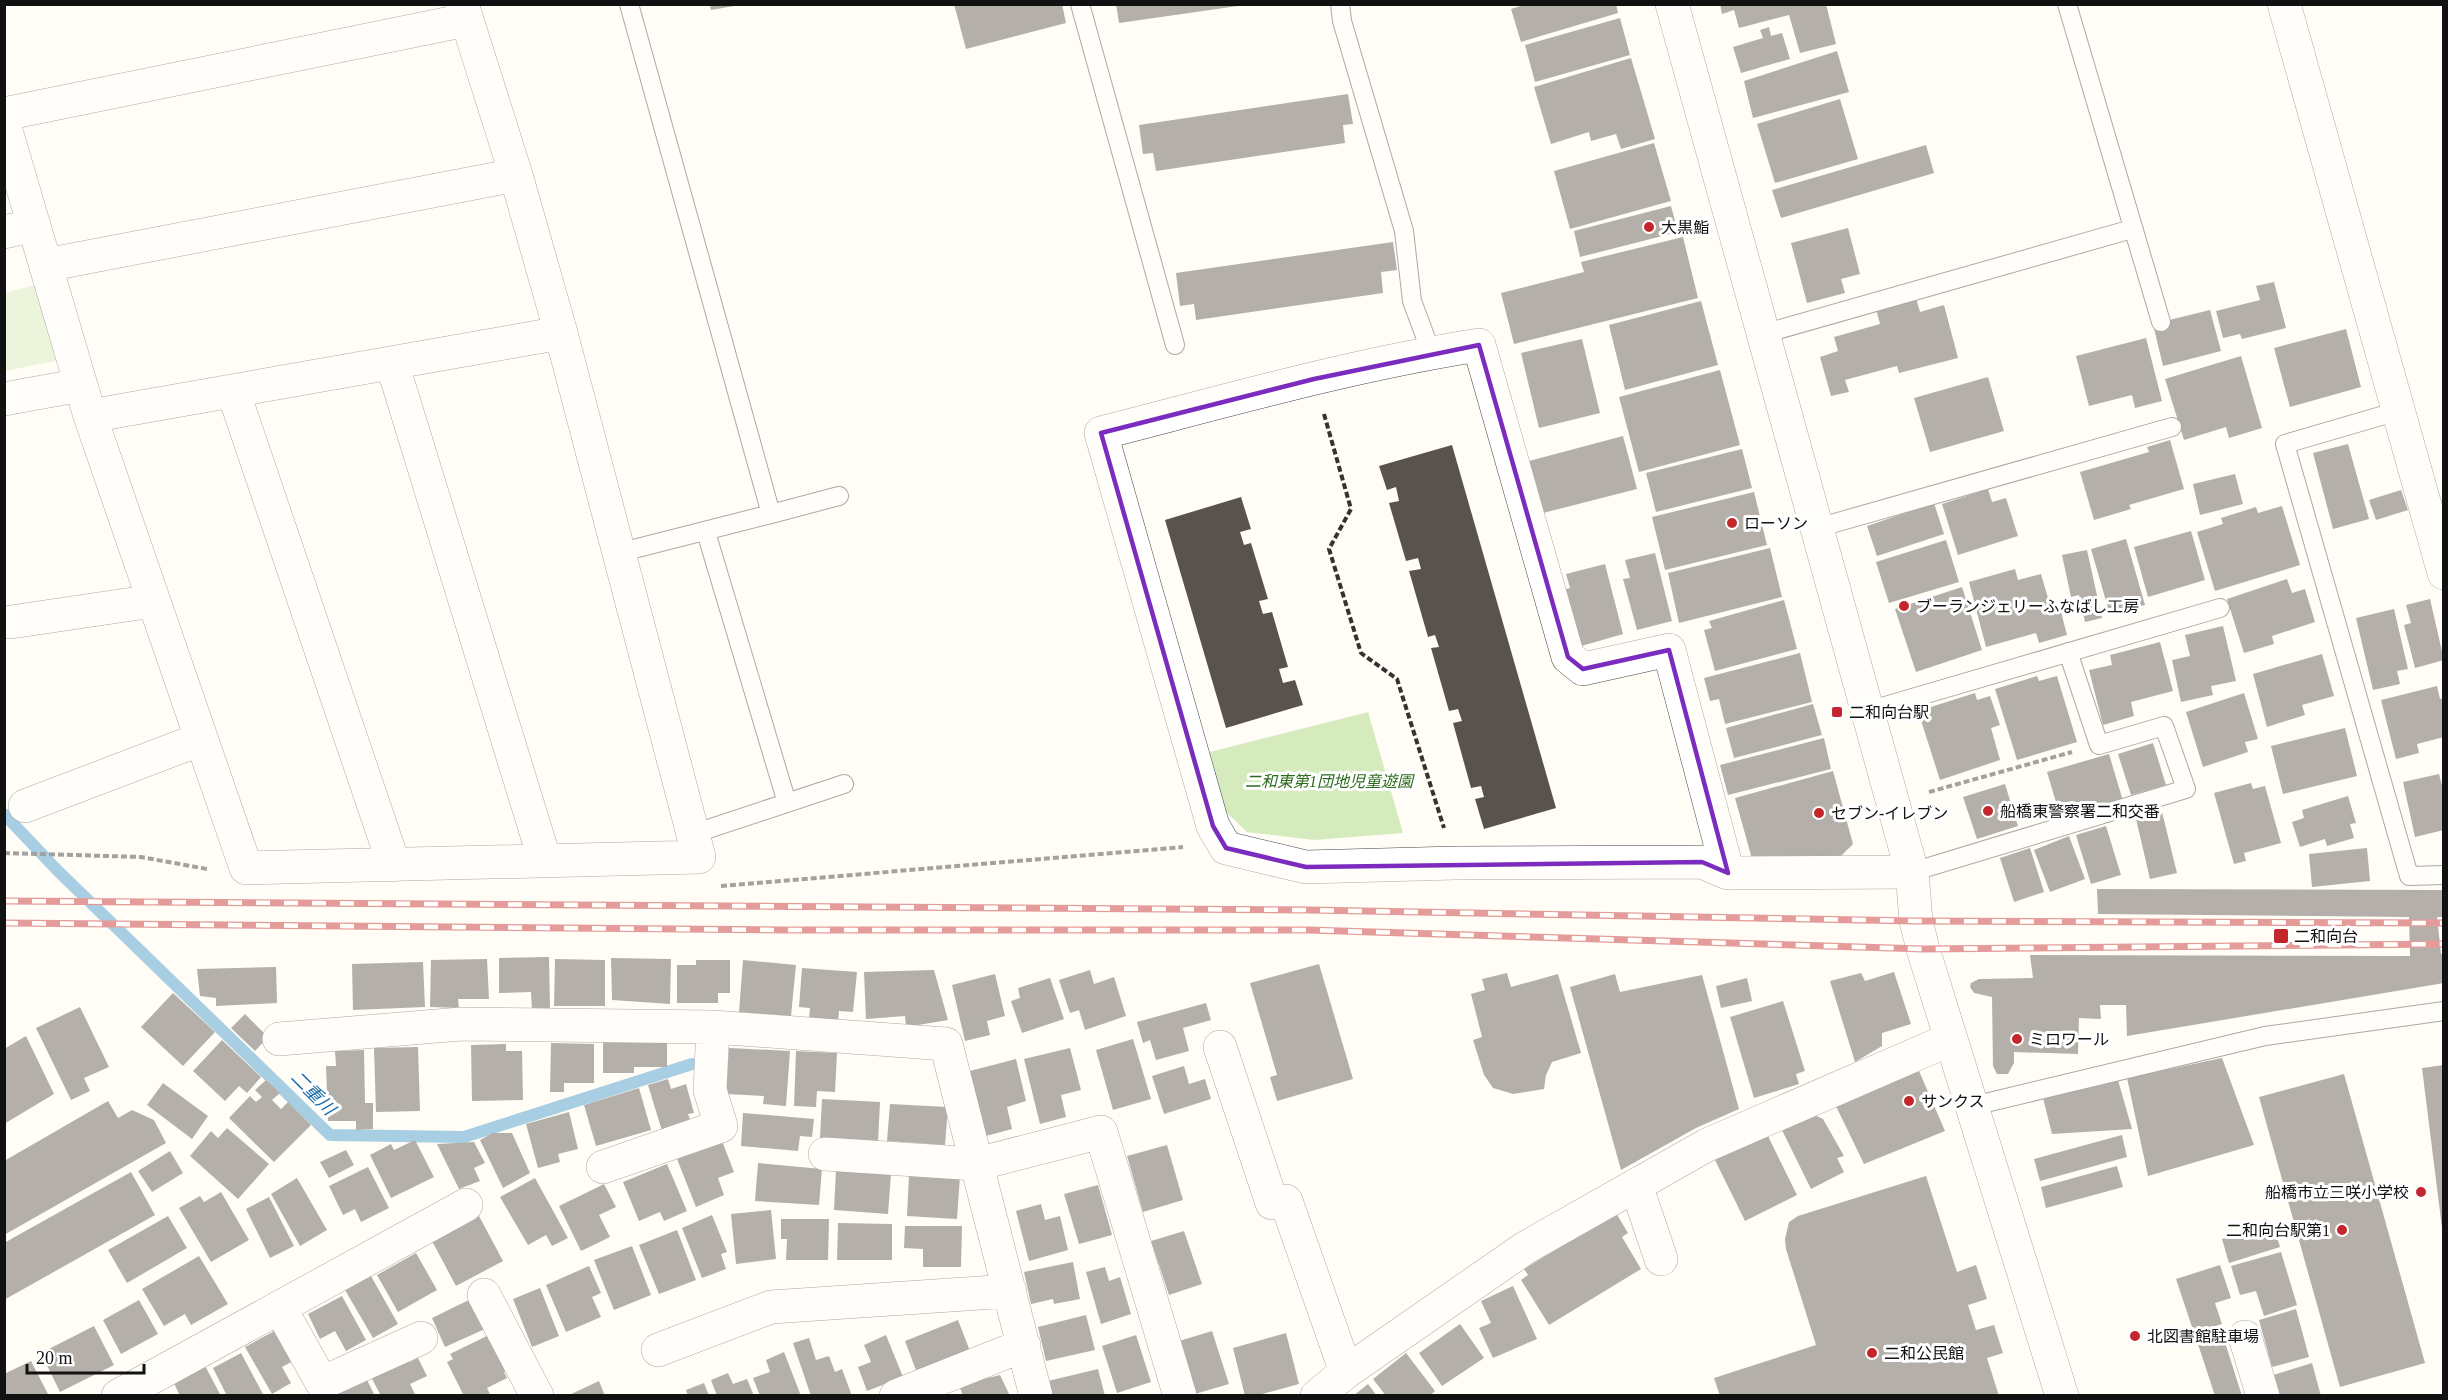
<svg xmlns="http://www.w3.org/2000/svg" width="2448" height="1400" font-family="'Times New Roman','Noto Sans JP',serif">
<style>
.green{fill:#d5ebbd}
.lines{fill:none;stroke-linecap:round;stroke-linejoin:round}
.stream{stroke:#3f96cf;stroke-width:12}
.building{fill:#5a524d}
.service-casing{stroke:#444;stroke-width:20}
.minor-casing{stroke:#444;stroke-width:34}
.tertiary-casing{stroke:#444;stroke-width:34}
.path{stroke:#333;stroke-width:4;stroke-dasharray:6 3;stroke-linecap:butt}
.service{stroke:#fff;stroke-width:18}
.minor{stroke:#fff;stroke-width:33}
.tertiary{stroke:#fff;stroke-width:33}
.rail-casing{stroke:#c4262e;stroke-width:7}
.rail{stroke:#fff;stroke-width:4.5;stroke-dasharray:14;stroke-linecap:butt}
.marked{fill:none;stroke:#7b2cbf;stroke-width:4.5;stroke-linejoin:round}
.poi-dot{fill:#c4262e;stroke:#fff;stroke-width:2}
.labels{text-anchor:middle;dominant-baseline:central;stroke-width:6;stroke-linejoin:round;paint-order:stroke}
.poi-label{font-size:16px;fill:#111;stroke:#fff;text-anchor:start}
.park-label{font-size:16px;font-style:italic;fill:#2f6b1f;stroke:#fff}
.water-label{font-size:18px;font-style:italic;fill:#1768a6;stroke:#fff}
</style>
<rect width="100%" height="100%" fill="#fffdf5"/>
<path class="green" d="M38,284L60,360L5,371V293Z
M1368,712L1403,833L1314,840L1247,832L1223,809L1206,753Z"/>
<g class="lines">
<path class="stream" d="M4,814L57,870L330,1135L464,1137L692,1064"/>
</g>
<path class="building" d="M954,4H1062L1066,23L966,49Z
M1116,4H1238V6L1119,23Z
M1527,4H1616L1618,13L1521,42L1511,9Z
M1720,4H1826L1836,44L1800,53L1789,15L1739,28L1734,10L1722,14Z
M710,5H734V6L711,10Z
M1620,18L1630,55L1535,82L1525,45Z
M1769,27L1771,36L1782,33L1790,59L1741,73L1733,47L1763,38L1760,30Z
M1837,51L1849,92L1753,118L1744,81Z
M1631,58L1655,139L1621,149L1616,134L1591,141L1589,132L1551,144L1534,87Z
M1348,94L1353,124L1343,125L1345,143L1156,171L1153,153L1143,154L1139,125Z
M1840,99L1858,159L1775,183L1757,124Z
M1654,143L1671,201L1570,229L1554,171Z
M1926,145L1934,173L1781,218L1772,190Z
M1671,206L1678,232L1580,257L1574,231Z
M1848,228L1860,274L1841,279L1845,293L1807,303L1791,243Z
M1683,237L1698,298L1514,344L1501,293L1584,272L1581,262Z
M1393,242L1397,270L1381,272L1383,293L1196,320L1194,304L1180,306L1176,273Z
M2274,282L2286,328L2242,339L2240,334L2223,338L2216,311L2260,300L2256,286Z
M1916,298L1920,312L1944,305L1958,358L1899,373L1897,366L1845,380L1849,392L1831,396L1820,357L1838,351L1834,337L1880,324L1876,309Z
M1701,301L1718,365L1625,390L1609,325Z
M2210,310L2221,351L2163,366L2153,324Z
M2346,329L2361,387L2290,407L2274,348Z
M2146,338L2162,401L2135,408L2132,395L2089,406L2076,356Z
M1582,339L1600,413L1539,428L1521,353Z
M2241,356L2262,428L2229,438L2226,427L2184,440L2165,379Z
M1720,370L1740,445L1639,472L1619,397Z
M1988,377L2004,431L1930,452L1914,398Z
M1623,436L1637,489L1543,513L1529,461Z
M2170,440L2184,489L2129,505L2131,509L2094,520L2080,472L2149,452L2147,447Z
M2348,444L2369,519L2333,529L2313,453Z
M1452,445L1556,808L1484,829L1475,799L1484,797L1481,786L1471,788L1453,723L1462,721L1458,709L1449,711L1431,648L1439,647L1435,635L1428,637L1409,571L1421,569L1418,558L1406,561L1389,503L1399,501L1396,487L1387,490L1379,466Z
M1742,449L1752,488L1656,512L1646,473Z
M2235,474L2243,504L2200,515L2193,484Z
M1988,489L1992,502L2006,498L2018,536L1958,555L1942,504Z
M2401,490L2408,510L2376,520L2369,500Z
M1754,492L1767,545L1665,570L1652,517Z
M1241,497L1251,529L1240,532L1244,545L1251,543L1268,599L1259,601L1263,614L1272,612L1288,667L1279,669L1283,683L1295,680L1303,705L1226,728L1165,520Z
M1934,503L1944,534L1877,556L1867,526Z
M2282,506L2300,565L2215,591L2197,532L2223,524L2221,518L2256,507L2258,513Z
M2191,531L2205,580L2148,597L2134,547Z
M2126,539L2145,605L2110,615L2091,549Z
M1946,540L1959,582L1889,603L1876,562Z
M1770,548L1782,597L1679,623L1668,573Z
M2087,550L2102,618L2085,622L2079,595L2071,597L2062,555Z
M1655,553L1672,621L1637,630L1623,579L1630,578L1625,560Z
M1605,564L1623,634L1578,647L1563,590L1570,588L1566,574Z
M2015,569L2018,580L2041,574L2053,615L2061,612L2067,635L2039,643L2036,633L1986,647L1969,582Z
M2287,579L2292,593L2305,589L2315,622L2272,636L2274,644L2244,653L2227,599Z
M1962,587L1982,650L1916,672L1895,609Z
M2430,599L2444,660L2415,668L2404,625L2411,623L2406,605Z
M1784,600L1797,649L1715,671L1704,630L1712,628L1709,621Z
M2394,609L2408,669L2397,671L2400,684L2373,690L2356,618Z
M2223,626L2236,681L2211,686L2213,695L2181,702L2172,660L2190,656L2185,635Z
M2160,642L2173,691L2131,702L2134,716L2103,725L2089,670L2112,665L2110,655Z
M1800,653L1812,702L1725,724L1719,699L1710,701L1704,678Z
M2322,654L2334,696L2302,705L2305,715L2267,727L2253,674Z
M2037,676L2039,681L2057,676L2077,742L2017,760L1995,689Z
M2437,686L2440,699L2444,698V737L2417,744L2419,753L2396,759L2381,700Z
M1975,693L1977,700L1990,696L2000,725L1991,728L2000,760L1940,780L1918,711Z
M2244,693L2258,739L2245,742L2248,752L2203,767L2186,712Z
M1813,704L1822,735L1734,758L1726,728Z
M2345,728L2357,776L2283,794L2271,746Z
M1824,738L1831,769L1728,795L1720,765Z
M2153,743L2166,785L2131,795L2118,754Z
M2109,754L2123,801L2069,816L2066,806L2058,809L2047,772Z
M1833,771L1853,844L1841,856L1752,859L1735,798Z
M2439,774L2444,793V830L2415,837L2403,782Z
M2251,783L2253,789L2265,786L2281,843L2244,853L2246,861L2234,864L2214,793Z
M2005,784L2018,826L1977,839L1963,797Z
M2348,796L2356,823L2350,824L2354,838L2327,846L2325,839L2300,847L2292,822L2304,818L2302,810Z
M2162,812L2177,873L2150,879L2136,819Z
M2106,826L2121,875L2091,884L2076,835Z
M2069,836L2085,879L2050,892L2034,850Z
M2030,848L2044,892L2014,902L2000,858Z
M2367,848L2370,881L2312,887L2309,854Z
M2097,889L2444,890V917H2437L2441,954H2444V983L2127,1036L2126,1005H2100L2101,1019L2079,1018L2078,1054L2014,1052V1063L2008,1074H1997L1993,1066L1992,997L1974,993L1970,987L1971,983L1979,979L2033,978L2030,955L2410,956L2409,917L2098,914Z
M549,957L550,1009L532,1010L531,992L499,993V958Z
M611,958L671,959L670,1004L612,1000Z
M487,959L489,999H458L459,1008L430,1007L431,960Z
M555,959L605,960V1006H554Z
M696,960H730V993H718V1003H677V965H696Z
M743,960L796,965L791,1016L739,1012Z
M423,962L425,1007L353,1010L352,964Z
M1319,964L1353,1079L1277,1101L1270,1077L1277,1075L1250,983Z
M276,967L277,1003L216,1006V998L200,996L197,969Z
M802,968L857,972L853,1012L839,1011L838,1021L809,1019L810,1008L799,1007Z
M934,970L948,1020L906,1027L905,1016L866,1019L864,972Z
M1090,970L1094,984L1114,977L1126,1016L1085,1030L1079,1010L1070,1013L1059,980Z
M1894,972L1911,1024L1882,1033V1046L1855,1062L1830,981L1861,973L1865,981Z
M1507,973L1511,987L1558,974L1581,1053L1552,1062L1546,1075L1544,1089L1513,1094L1493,1088L1484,1075L1473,1040L1482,1037L1471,994L1485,990L1482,979Z
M995,974L1005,1016L987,1021L990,1035L965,1041L952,985Z
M1615,974L1620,992L1702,975L1739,1109L1696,1128L1621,1170L1570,987Z
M1050,978L1064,1019L1022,1033L1011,1001L1020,998L1018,988Z
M1747,978L1752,1001L1721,1008L1716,986Z
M173,993L215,1032L183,1066L141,1027Z
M1783,1001L1805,1071L1796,1074L1799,1084L1754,1098L1730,1017Z
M1206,1003L1211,1020L1183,1028L1189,1051L1156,1060L1150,1040L1143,1043L1137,1022Z
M80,1007L109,1067L84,1078L90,1091L71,1100L36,1028Z
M245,1014L268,1037L255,1051L231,1028Z
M26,1036L54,1094L4,1124V1049Z
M1133,1039L1151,1099L1113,1110L1096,1050Z
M222,1040L261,1077L247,1093L239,1086L225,1101L193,1071Z
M603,1042L667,1043V1067H634V1073H603Z
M551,1043L594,1044V1083H564V1092H550Z
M506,1044V1051H522L523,1100L472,1101L471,1045Z
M418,1047L420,1111L376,1112L374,1048Z
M729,1048L790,1051L786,1106L763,1104L764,1096L726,1094Z
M1070,1048L1081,1090L1061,1095L1066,1117L1040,1124L1024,1059Z
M364,1050L365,1103H373V1129L356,1130V1121H328L326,1066H336L335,1051Z
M796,1051L837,1053L835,1092L817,1091L816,1107L794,1106Z
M2222,1058L2254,1145L2148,1176L2127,1078Z
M1016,1059L1026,1101L1007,1107L1012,1129L986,1136L970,1071Z
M1916,1064L1945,1131L1864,1164L1833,1100Z
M2444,1065V1227L2442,1228L2422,1068Z
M1184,1066L1189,1084L1205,1079L1211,1099L1164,1114L1152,1076Z
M2344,1074L2425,1363L2340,1387L2259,1097Z
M668,1079L671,1089L686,1084L694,1113L688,1114L691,1122L662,1131L648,1085Z
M266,1080L280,1093L272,1100L281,1109L288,1102L311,1125L274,1162L229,1118L250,1096L256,1102L262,1097L255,1090Z
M2118,1080L2132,1129L2052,1134L2043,1098Z
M163,1083L208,1116L192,1139L147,1105Z
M639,1088L651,1130L596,1146L584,1105Z
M822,1099L880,1102L878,1142L820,1138Z
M108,1101L118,1118L132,1110L154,1120L166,1143L4,1235V1161Z
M890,1104L948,1107L945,1145L887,1141Z
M569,1112L578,1149L558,1154L560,1162L538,1168L526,1124Z
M1808,1112L1823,1119L1844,1156L1837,1158L1844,1172L1811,1189L1779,1124Z
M743,1113L814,1119L812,1137L800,1136L798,1151L741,1146Z
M227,1128L269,1164L238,1199L190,1156L211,1131L218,1138Z
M1765,1130L1797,1195L1745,1221L1713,1156Z
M493,1133H512L530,1173L503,1188L480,1140Z
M2122,1135L2127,1157L2040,1181L2034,1159Z
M415,1140L434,1177L391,1198L370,1155L391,1144L394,1150Z
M722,1141L734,1172L718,1178L724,1195L696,1207L677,1159Z
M474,1142L485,1163L474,1168L480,1181L459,1189L437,1144Z
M1167,1145L1183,1200L1143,1212L1127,1156Z
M346,1150L354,1165L329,1178L320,1162Z
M170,1151L183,1173L152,1192L138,1171Z
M758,1163L822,1169L819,1205L755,1201Z
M667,1164L687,1211L664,1221L660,1212L639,1221L623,1182Z
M2117,1166L2123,1187L2046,1208L2041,1187Z
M368,1167L389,1208L361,1222L355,1209L343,1215L329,1186Z
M836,1170L891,1174L888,1214L834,1210Z
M131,1172L155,1215L4,1300V1243Z
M909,1174L960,1176L957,1219L907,1216Z
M1926,1176L1957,1272L1976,1265L1987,1299L1968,1305L1976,1330L1994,1325L2003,1353L1987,1358L1999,1396H1720L1714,1378L1816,1345L1786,1249L1785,1239L1789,1222L1798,1216Z
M297,1178L327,1230L300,1246L271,1194Z
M535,1178L568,1238L552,1246L546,1235L528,1245L500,1197Z
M604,1184L616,1207L599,1215L610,1237L581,1251L559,1206Z
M1098,1185L1112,1235L1079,1244L1064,1194Z
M221,1192L249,1240L211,1262L179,1208L200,1196L204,1202Z
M269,1197L294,1246L270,1258L246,1209Z
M1041,1204L1045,1220L1060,1216L1068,1250L1029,1261L1016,1211Z
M771,1210L776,1259L736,1264L731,1214Z
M1616,1213L1628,1233L1622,1237L1641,1269L1549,1325L1521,1280L1528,1275L1524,1269Z
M712,1215L727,1252L721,1254L726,1269L702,1278L682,1228Z
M168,1216L187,1248L127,1283L108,1250Z
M479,1216L503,1261L456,1286L432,1241Z
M781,1219H829L828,1260H786L787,1239H781Z
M838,1223L892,1224V1260H837Z
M2273,1224L2280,1247L2229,1263L2222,1239Z
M905,1226H962L961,1267H923V1249L904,1248Z
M677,1230L696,1280L659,1294L639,1245Z
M1184,1231L1202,1284L1169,1295L1151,1241Z
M632,1246L651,1295L614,1310L594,1260Z
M2281,1252L2297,1305L2264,1316L2256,1291L2240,1295L2231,1266Z
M416,1253L437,1290L398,1312L377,1275Z
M199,1256L228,1304L191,1325L185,1314L164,1326L142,1289Z
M1073,1262L1080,1299L1054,1304L1053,1299L1031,1304L1024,1272Z
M2220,1265L2231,1298L2215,1303L2222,1324L2194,1333L2176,1279Z
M589,1266L601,1293L592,1297L601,1317L566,1332L546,1285Z
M1105,1267L1109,1281L1120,1277L1131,1314L1101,1324L1086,1272Z
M371,1276L398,1324L373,1338L345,1290Z
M1513,1286L1537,1339L1493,1358L1479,1328L1491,1323L1481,1301Z
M540,1288L559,1336L532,1347L513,1299Z
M342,1296L366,1340L346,1351L335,1331L320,1339L308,1314Z
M471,1299L485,1329L445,1347L432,1318Z
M139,1300L158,1334L121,1354L103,1320Z
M2296,1309L2309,1357L2272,1367L2259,1320Z
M1086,1315L1095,1350L1046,1361L1038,1327Z
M958,1320L970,1351L917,1373L905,1341Z
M1460,1324L1484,1358L1442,1386L1419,1353Z
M94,1326L114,1365L60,1392L41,1353Z
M278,1329L295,1360L282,1367L291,1383L272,1394L245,1347Z
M1212,1331L1229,1384L1195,1394L1179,1341Z
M1286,1333L1299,1384L1255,1396H1245L1233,1348Z
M2222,1333L2242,1396H2215L2197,1341Z
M491,1334L509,1370L504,1372L507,1378L487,1388L491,1396H464L447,1362L453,1359L450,1354Z
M886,1335L903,1377L867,1391L858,1367L871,1362L864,1345Z
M1136,1335L1151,1382L1117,1393L1102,1346Z
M809,1338L816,1360L829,1356L835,1372L842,1369L852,1396H811L793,1343Z
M784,1352L801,1396H760L753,1378L770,1372L766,1360Z
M241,1353L264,1396H227L213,1368Z
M1406,1353L1435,1391L1429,1396H1386L1373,1379Z
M407,1356L410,1362L418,1358L427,1376L410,1384L416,1396H381L370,1375Z
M31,1361L49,1396H4V1374Z
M203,1362L221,1396H180L172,1379Z
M2312,1363L2321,1396H2279L2273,1375Z
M1098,1369L1105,1396H1052L1048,1381Z
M728,1373L733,1384L747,1379L754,1396H717L711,1380Z
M1000,1375L1010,1396H963L959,1385Z
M366,1378L375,1396H333Z
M599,1381L605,1396H567Z
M704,1383L709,1396H688L686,1390Z
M1368,1384L1377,1396H1353Z"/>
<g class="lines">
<g class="service-casing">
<path id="service" d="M1080,4L1175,345
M1340,4L1342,21L1404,231L1412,301L1431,352
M2067,4L2161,322
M1763,334L2132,229
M2398,411L2285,444L2409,876L2444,875
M771,514L839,496
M1817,528L2172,427
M706,532L787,803
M618,553L771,514L629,4
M1868,711L2220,608
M693,834L844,784
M1912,872L2186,789L2164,726L2099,745L2068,652
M1973,1106L2265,1036L2444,1011"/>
</g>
<g class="minor-casing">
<path id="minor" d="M2284,4L2444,573
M4,114L466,20
M4,124L90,416L246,868L699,857L561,333L516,175L462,4
M4,232L34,225
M46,265L516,175
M392,363L545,861
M233,391L394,865
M4,399L81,385
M90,416L561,333
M11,622L153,601
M25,806L201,739
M1728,873L1669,650L1583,669L1568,657L1479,345C1351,365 1226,401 1101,433L1213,826L1226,848L1306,867L1455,863L1702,862L1728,873L1912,872
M279,1039L461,1024L713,1027L946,1044L1036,1396
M1220,1047L1272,1203L1286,1201L1346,1372
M825,1154L977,1164L1101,1132L1180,1396
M603,1167L721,1126L710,1090L713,1027
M1636,1185L1661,1259
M484,1295L537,1396
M280,1308L322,1383L421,1338
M2245,1337L2263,1396
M658,1350L771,1307L1010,1291
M118,1396L466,1205
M896,1396L1024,1345
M1317,1396L1346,1372L1525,1248L1707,1145L1951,1039"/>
</g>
<g class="tertiary-casing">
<path id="tertiary" d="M1672,4L1912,872L1916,921L1923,949L2062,1396"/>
</g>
<path class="path" d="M1324,414L1351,509L1329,549L1361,653L1397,679L1444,828
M1929,792L2072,752
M4,853L141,857L207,869
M721,886L1183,847"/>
<use href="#service" class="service"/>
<use href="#minor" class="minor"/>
<use href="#tertiary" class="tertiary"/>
<g class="rail-casing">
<path id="rail" d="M4,901L1309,910L1916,921L2444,923
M4,923L785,930H1308L1923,949L2444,944"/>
</g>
<use href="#rail" class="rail"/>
</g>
<path d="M0 0H2448V1400H0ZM1479,345L1568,657L1583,669L1669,650L1728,873L1702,862L1306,867L1226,848L1213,826L1101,433L1314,379Z" fill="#fffdf5" fill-opacity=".55" fill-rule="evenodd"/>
<path class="marked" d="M1479,345L1568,657L1583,669L1669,650L1728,873L1702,862L1306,867L1226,848L1213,826L1101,433L1314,379Z"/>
<g class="poi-dot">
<circle cx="1649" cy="227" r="6"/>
<circle cx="1732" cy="523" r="6"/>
<circle cx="1904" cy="606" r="6"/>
<rect x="1831" y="706" width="12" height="12" rx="3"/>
<circle cx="1988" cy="811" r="6"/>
<circle cx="1819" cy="813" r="6"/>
<rect x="2273" y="928" width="16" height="16" rx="3"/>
<circle cx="2017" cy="1039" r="6"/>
<circle cx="1909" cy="1101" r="6"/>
<circle cx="2421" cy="1192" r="6"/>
<circle cx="2342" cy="1230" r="6"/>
<circle cx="2135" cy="1336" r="6"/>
<circle cx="1872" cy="1353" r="6"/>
</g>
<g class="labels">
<g class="poi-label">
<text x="1661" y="227">大黒鮨</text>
<text x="1744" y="523">ローソン</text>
<text x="1916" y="606">ブーランジェリーふなばし工房</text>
<text x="1849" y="712">二和向台駅</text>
<text x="2000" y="811">船橋東警察署二和交番</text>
<text x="1831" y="813">セブン-イレブン</text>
<text x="2294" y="936">二和向台</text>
<text x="2029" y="1039">ミロワール</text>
<text x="1921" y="1101">サンクス</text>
<text x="2409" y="1192" text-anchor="end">船橋市立三咲小学校</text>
<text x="2330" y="1230" text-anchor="end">二和向台駅第1</text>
<text x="2147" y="1336">北図書館駐車場</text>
<text x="1884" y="1353">二和公民館</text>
</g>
<g class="park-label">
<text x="1329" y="781">二和東第1団地児童遊園</text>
</g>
<g class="water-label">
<text transform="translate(313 1093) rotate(45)">二重川</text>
</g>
</g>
<rect width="2448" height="1400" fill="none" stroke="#111111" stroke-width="12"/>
<path d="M27 1364v9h117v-9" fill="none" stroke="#111111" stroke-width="3"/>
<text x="36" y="1364" font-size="18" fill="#111111" stroke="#ffffff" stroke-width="4.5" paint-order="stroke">20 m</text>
</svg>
